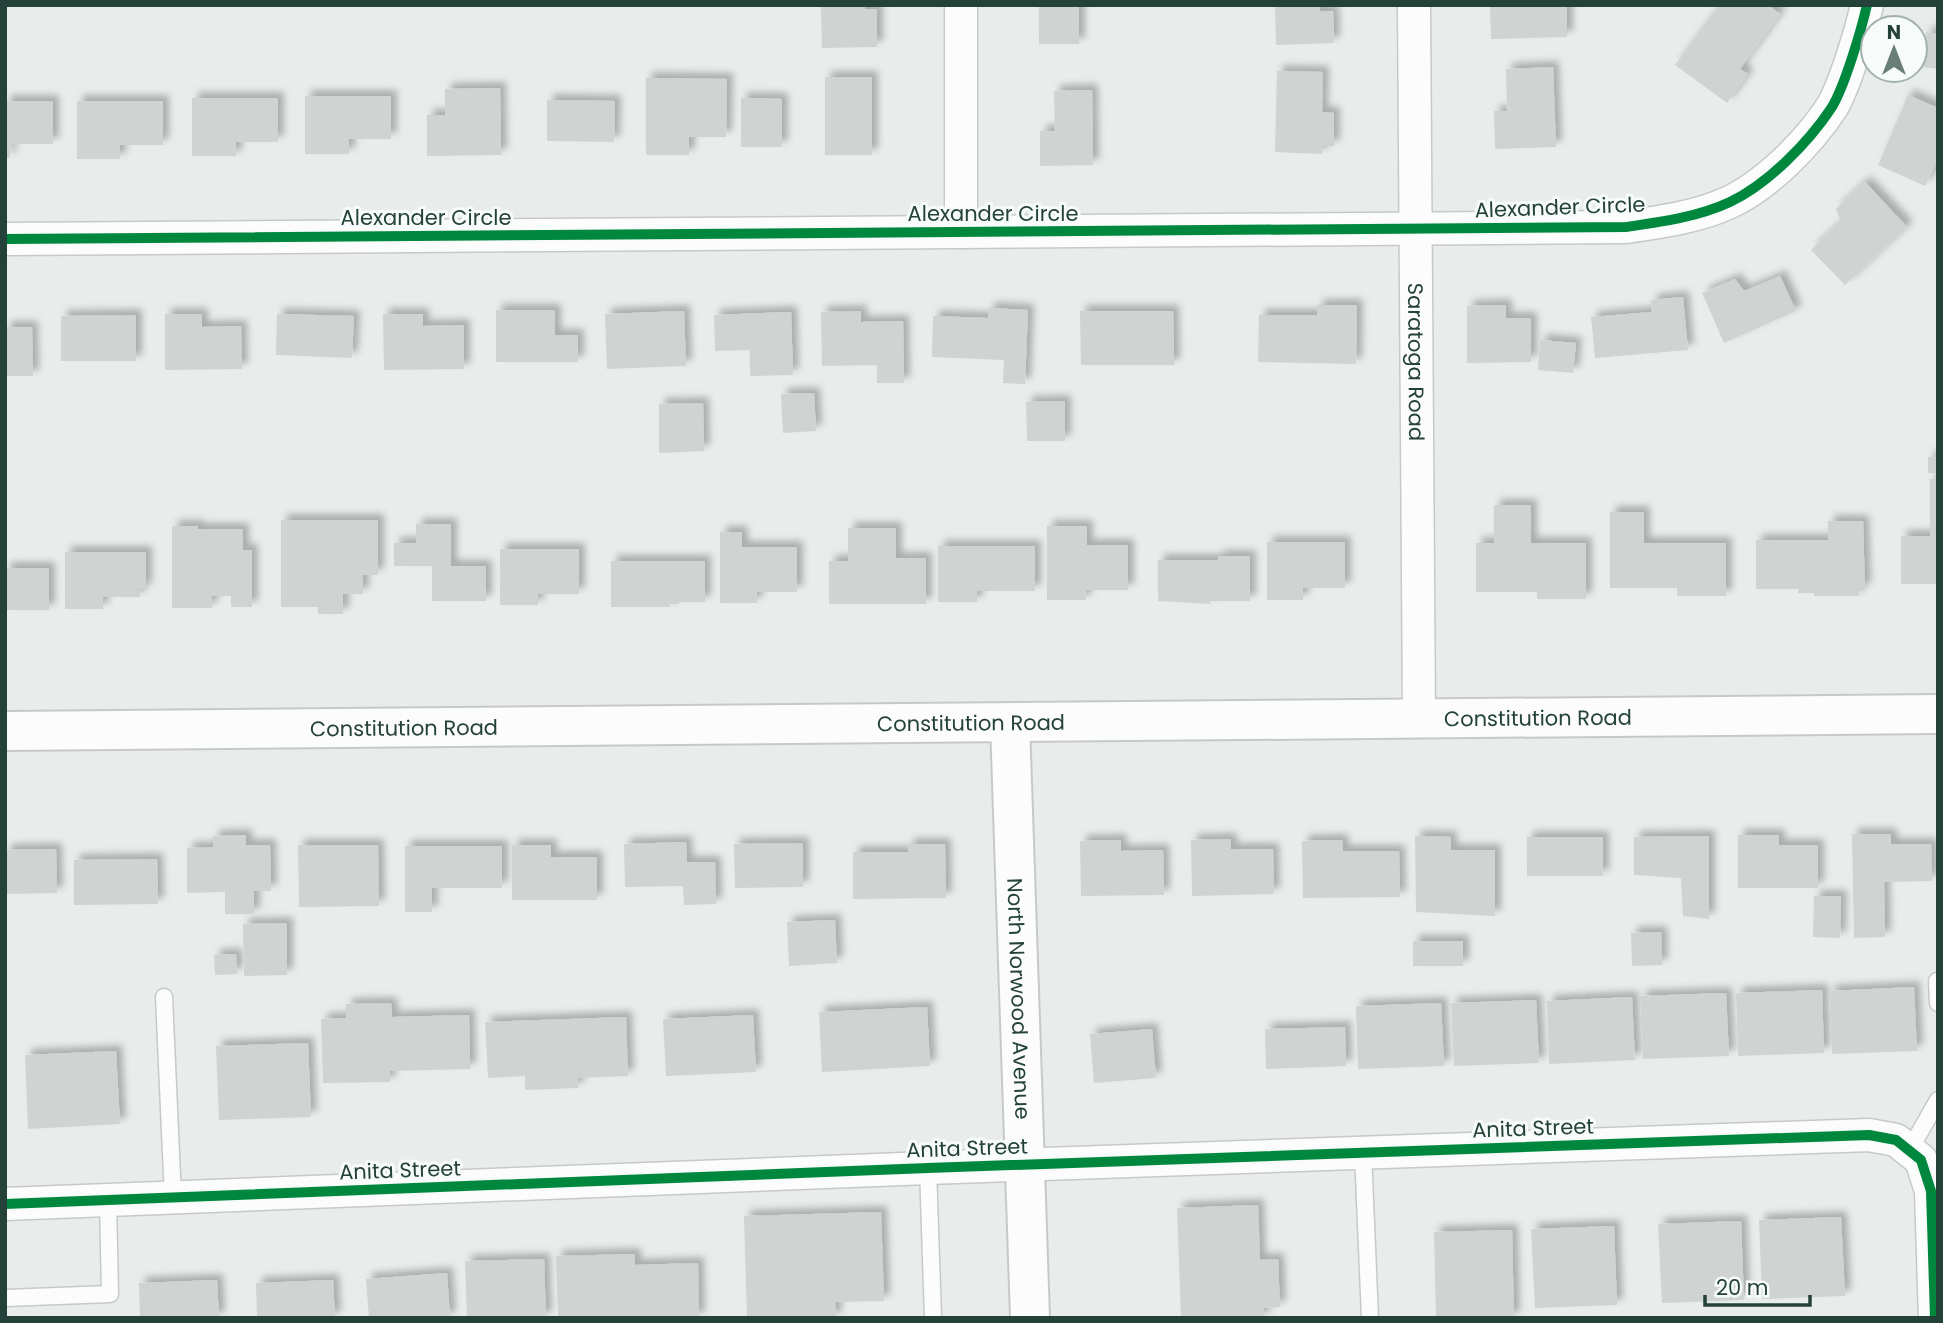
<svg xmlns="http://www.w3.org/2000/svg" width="1943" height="1323" font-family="Poppins,sans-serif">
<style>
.building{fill:#cfd4d2;filter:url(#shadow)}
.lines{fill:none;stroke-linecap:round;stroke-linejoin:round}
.service-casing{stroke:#c5cac8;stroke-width:19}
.minor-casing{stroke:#c5cac8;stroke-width:35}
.tertiary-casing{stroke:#c5cac8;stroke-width:42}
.service{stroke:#fcfcfc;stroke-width:16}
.minor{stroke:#fcfcfc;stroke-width:32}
.tertiary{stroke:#fcfcfc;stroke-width:38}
.cycleway-casing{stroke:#f7fbf9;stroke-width:15}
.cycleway{stroke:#00873e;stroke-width:10}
.labels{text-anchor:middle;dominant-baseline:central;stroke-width:6;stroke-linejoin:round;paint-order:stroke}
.street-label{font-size:21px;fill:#24423a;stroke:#f7fbf9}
</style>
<defs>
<filter id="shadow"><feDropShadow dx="6" dy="-6" stdDeviation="3.5" flood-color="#0004"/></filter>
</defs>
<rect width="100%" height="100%" fill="#e8edeb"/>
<path class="building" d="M821,5H865V9H877V47L822,48Z
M1039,5H1079V44H1039Z
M1275,5H1320V11H1333L1334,43L1276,45Z
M1490,5L1567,6V37L1491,39Z
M1719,5H1768L1780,14L1740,69L1748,74L1727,103L1675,65Z
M1926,32L1938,34V69L1922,67Z
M1553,67L1556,147L1495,149L1494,111H1507L1506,69Z
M1277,71L1323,72L1322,112L1334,113V146H1322V154L1275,152Z
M825,77H872V155H825Z
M646,78L727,79L726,137H689V155H646Z
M500,88L501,155L427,156V115H445V89Z
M1092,90L1093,165L1040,166V131H1055L1054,91Z
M1908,95L1938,108V159L1925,186L1878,165Z
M305,96H391V139H349V154H305Z
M192,98H278V142H236V156H192Z
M741,98L782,99V147H741Z
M547,100L615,101L614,142L547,141Z
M5,101H53V144H10V158H5Z
M77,101H163V145H120V159H77Z
M1865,182L1907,227L1845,285L1811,250L1841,222L1836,209Z
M1780,276L1796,311L1724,343L1702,293L1735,279L1744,291Z
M1683,297L1688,350L1595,358L1591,317L1652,312L1651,300Z
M1317,305H1357L1356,364L1258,362L1259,315H1317Z
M1506,305V318H1531V362L1467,363V306Z
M988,308L1028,310L1025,384L1003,383L1004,360L932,357L933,316L988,318Z
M496,310H555V335H578V362H496Z
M684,311L686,366L607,369L605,314Z
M861,311V322L903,321L904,383H877V365L822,366L821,312Z
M1080,311H1173L1174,365H1081Z
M791,312L793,375L750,376V350L715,351L714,315Z
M165,314H202V327L241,326L242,369L165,370Z
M277,314L354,316L352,358L276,355Z
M383,314H423V326L464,325V369L384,370Z
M136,315V361H61V316Z
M5,327H32L33,376H5Z
M1540,340L1576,343L1573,373L1538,370Z
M814,393L816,431L783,433L781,394Z
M1065,401V441H1027L1026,402Z
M703,403L704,451L659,453V404Z
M1928,457H1938V473H1928Z
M1930,479H1938V584H1901V536H1930Z
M1494,505H1531V543H1586V599H1537V592H1476V543H1494Z
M1610,512H1644V543H1726V596H1677V588H1610Z
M281,520H378V575H363V594H343V614H318V607H281Z
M1828,521H1863L1865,589H1859V596H1814V593H1798V589H1756V540H1828Z
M416,524H451V566H486V601H432V566H394V543H416Z
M172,526H198V529H243V550H252V607H231V596H212V608H172Z
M1047,526H1087V545H1128V590H1086V600H1047Z
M848,528H896V558H926V604H829V561H848Z
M720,532H742V547H797V592H757V603H720Z
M1267,542H1345V588H1303V600H1267Z
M938,546H1035V591H977V602H938Z
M500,549H579V594H538V605H500Z
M65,552H146V589H140V597H103V609H65Z
M1218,556H1250V601H1210V604L1158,601V560H1218Z
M611,561H705V602H679V604H670V607H611Z
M5,568H49V610H5Z
M1852,834H1891V844H1931L1932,881L1884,882L1885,937L1854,938Z
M246,835V845H270L271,891H254V914H225V892L187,893V848L213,847V836Z
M1738,835H1779V845H1818V888H1738Z
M1415,836L1451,837V850H1495V916L1416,912Z
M1709,836V919L1683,916L1681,878L1634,875V837Z
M1527,837H1603V876H1527Z
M1231,839V849H1273L1274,894L1192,896L1191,840Z
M1121,840V851L1163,850L1164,895L1081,896L1080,841Z
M1342,840L1343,851H1399L1400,897L1303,898L1302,841Z
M686,842L687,862H715L716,904L684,905L683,886L625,887L624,844Z
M803,843V887L735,888L734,844Z
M907,844H945L946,898L853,899V852H909Z
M298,845H378L379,906L299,907Z
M512,845H551V857H597V900H512Z
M405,846H502V888H432V912H405Z
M56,849L57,893L5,894V850Z
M157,859L158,904L74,905V860Z
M1814,896H1841L1840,938L1813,937Z
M835,920L837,963L789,966L787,922Z
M287,923V975L244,976L243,924Z
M1661,932L1662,965L1632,966L1631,933Z
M1413,941H1463V966H1413Z
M236,954L237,974L215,975L214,955Z
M1914,987L1917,1051L1832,1054L1829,991Z
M1822,990L1824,1053L1738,1056L1736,993Z
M1726,993L1729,1056L1643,1059L1640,996Z
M1632,997L1635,1060L1549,1064L1547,1001Z
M1536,1000L1539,1063L1454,1066L1451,1003Z
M391,1003L392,1017L469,1015L470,1069L390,1071V1082L323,1083L321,1019L346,1018V1004Z
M1441,1003L1444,1066L1358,1069L1356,1006Z
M927,1007L930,1066L822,1072L819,1012Z
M753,1015L756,1072L666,1076L663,1019Z
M626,1017L628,1076L578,1078V1088L525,1090V1076L488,1078L485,1022Z
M1345,1027L1346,1066L1266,1069L1265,1029Z
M1152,1029L1156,1078L1094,1083L1090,1034Z
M308,1043L311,1117L219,1120L216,1046Z
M116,1051L120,1124L28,1129L25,1055Z
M1258,1205L1260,1260L1278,1259L1280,1307L1263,1308L1264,1318H1181L1177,1208Z
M881,1212L884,1301L835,1302L836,1318H747L744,1216Z
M1841,1217L1845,1296L1762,1299L1759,1220Z
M1741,1221L1744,1300L1662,1303L1658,1224Z
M1614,1226L1617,1305L1535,1308L1531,1229Z
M1512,1230L1514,1318H1436L1434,1232Z
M635,1254V1265L698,1263L699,1318L558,1316L556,1256Z
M544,1259L546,1318H467L465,1261Z
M447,1273L450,1318H369L366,1279Z
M217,1280L219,1318H140L139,1283Z
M333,1280L335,1318H257L256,1283Z"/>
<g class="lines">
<g class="service-casing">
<path id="service" d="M1937,981L1938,1003
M164,997L173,1198
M1909,1151L1938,1100
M1363,1153L1370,1318
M928,1168L933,1318
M5,1298L110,1294L108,1200"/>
</g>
<g class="minor-casing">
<g id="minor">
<path id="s1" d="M1414,5L1419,718"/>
<path d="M961,232V5"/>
<path d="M5,239L1626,227C1661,222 1698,217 1730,202C1768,184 1809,142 1832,107C1845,85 1861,31 1867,5"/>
<path d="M5,1204L928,1168L1869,1135L1896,1140L1921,1160L1931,1191L1935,1318"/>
</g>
</g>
<g class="tertiary-casing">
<g id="tertiary">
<path id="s2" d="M1010,723L1030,1318"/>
<path id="s3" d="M5,731L1938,714"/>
</g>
</g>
<use href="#service" class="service"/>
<use href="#minor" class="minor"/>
<use href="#tertiary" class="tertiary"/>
<g class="cycleway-casing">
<path id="cycleway" d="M5,239L1626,227C1661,222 1698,217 1730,202C1768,184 1809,142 1832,107C1845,85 1861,31 1867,5
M5,1204L928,1168L1869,1135L1896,1140L1921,1160L1931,1191L1935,1318"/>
</g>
<use href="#cycleway" class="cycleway"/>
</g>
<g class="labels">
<g class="street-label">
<text transform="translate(1560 207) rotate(-2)">Alexander Circle</text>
<text x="993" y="213">Alexander Circle</text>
<text x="426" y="217">Alexander Circle</text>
<text stroke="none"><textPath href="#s1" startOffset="357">Saratoga Road</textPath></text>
<text stroke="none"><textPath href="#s3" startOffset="1533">Constitution Road</textPath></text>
<text stroke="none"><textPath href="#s3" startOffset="966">Constitution Road</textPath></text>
<text stroke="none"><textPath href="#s3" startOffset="399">Constitution Road</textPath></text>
<text stroke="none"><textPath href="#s2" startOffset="276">North Norwood Avenue</textPath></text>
<text transform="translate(1533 1128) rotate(-2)">Anita Street</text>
<text transform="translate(967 1148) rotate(-2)">Anita Street</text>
<text transform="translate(400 1170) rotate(-2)">Anita Street</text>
</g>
</g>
<rect width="1943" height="1323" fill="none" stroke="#24423a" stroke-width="14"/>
<g transform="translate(1894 49)"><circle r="33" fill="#f7fbf9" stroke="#a3b1ad" stroke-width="2"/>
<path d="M0-5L12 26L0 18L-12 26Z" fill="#697e78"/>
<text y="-10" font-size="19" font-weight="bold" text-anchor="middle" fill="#24423a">N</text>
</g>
<path d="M1705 1295v10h105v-10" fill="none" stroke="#24423a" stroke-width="3.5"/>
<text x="1716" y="1295" font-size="21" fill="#24423a" stroke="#f7fbf9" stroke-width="5" paint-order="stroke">20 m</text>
</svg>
